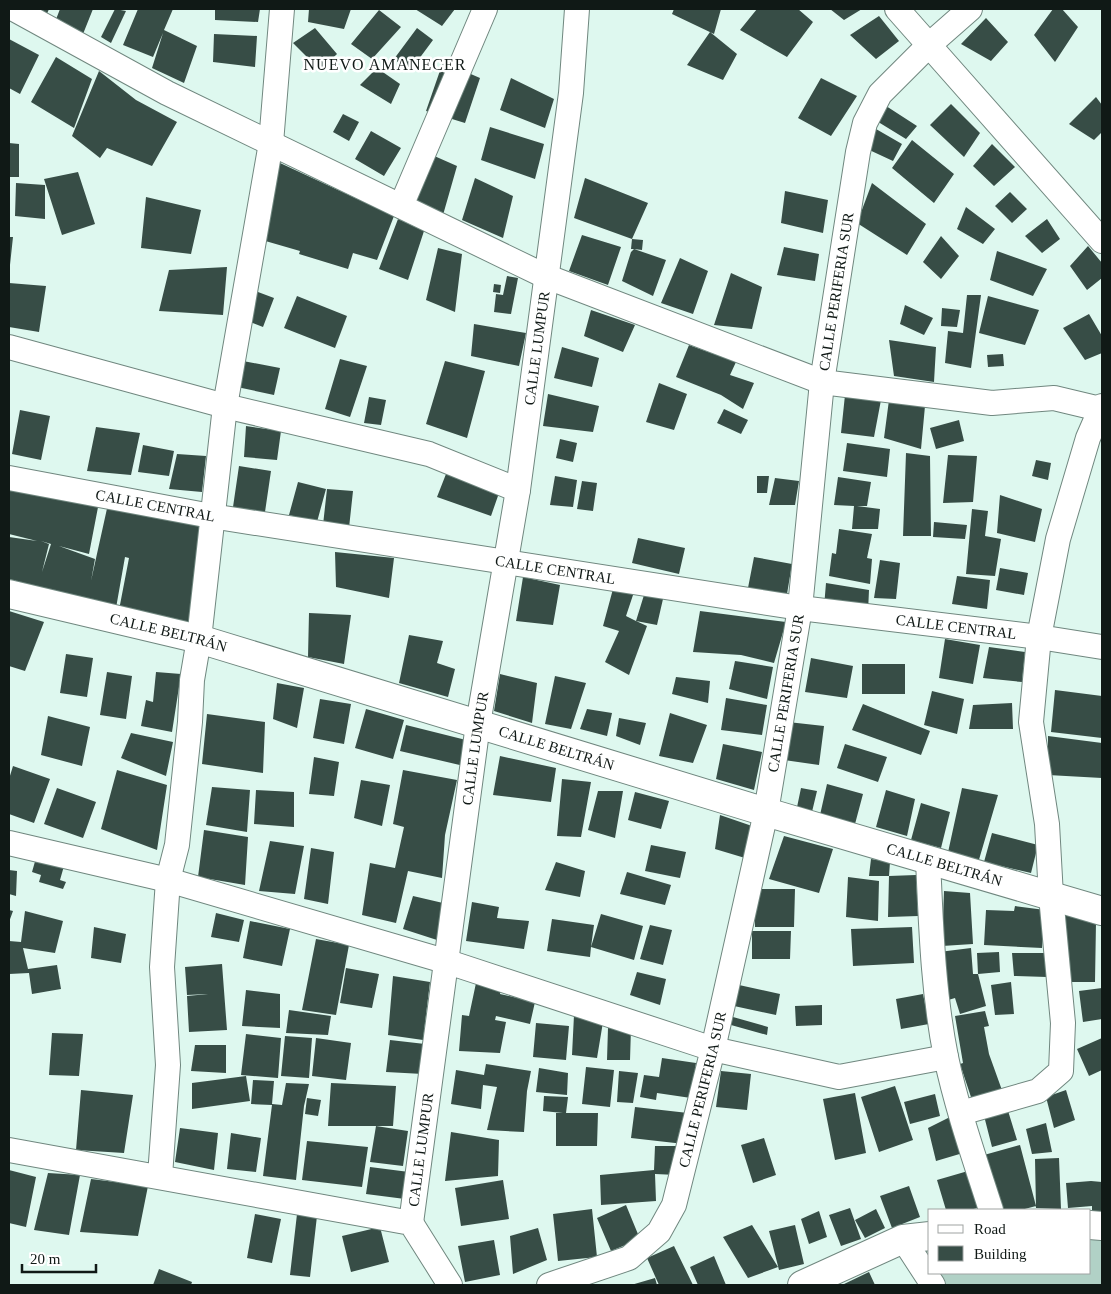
<svg xmlns="http://www.w3.org/2000/svg" width="1111" height="1294" font-family="Georgia,serif">
<style>
.green{fill:#b1d1c6}
.building{fill:#374d46;fill-rule:evenodd}
.lines{fill:none;stroke-linecap:round;stroke-linejoin:round}
.minor-casing{stroke:#70877f;stroke-width:26}
.secondary-casing{stroke:#70877f;stroke-width:30}
.minor{stroke:#fff;stroke-width:24}
.secondary{stroke:#fff;stroke-width:28}
.labels{text-anchor:middle;dominant-baseline:central;stroke-width:5;stroke-linejoin:round;paint-order:stroke}
.street-label{font-size:15px;fill:#101916;stroke:#fff}
.neighbourhood-label{font-size:16px;letter-spacing:1px;fill:#101916;stroke:#fff}
</style>
<rect width="100%" height="100%" fill="#def8ef"/>
<path class="green" d="M1102,1226V1285H933L910,1250L930,1247V1273H1090V1228Z"/>
<path class="building" d="M30,9H49L46,16Z
M60,9H93L83,34L55,22Z
M115,9L126,11L111,43L101,37Z
M138,9H173L164,30L197,46L184,83L152,68L163,33L153,57L123,45Z
M215,9H260L258,22L215,20Z
M309,9H351L344,29L308,22Z
M415,9H455L442,26Z
M674,9H721L714,34L672,14Z
M757,9H798L813,22L787,57L740,30Z
M830,9H862L844,20Z
M1053,9H1062L1078,27L1055,62L1034,35Z
M379,10L401,27L372,59L351,44Z
M879,16L899,41L876,59L850,35Z
M986,18L1008,42L991,61L961,44Z
M315,28L337,54L320,70L293,43Z
M417,28L433,40L410,71L394,59Z
M710,32L737,54L723,80L687,65Z
M214,34L257,36L255,67L213,62Z
M9,39L39,55L20,94L9,88Z
M56,57L92,79L74,128L31,102Z
M443,62L480,78L465,123L426,111Z
M377,68L400,84L391,104L360,85Z
M99,71L136,100L177,122L152,166L107,148L100,158L72,136Z
M511,78L554,99L545,128L500,110Z
M821,78L857,96L831,136L798,118Z
M1096,97L1102,105V132L1094,140L1069,124Z
M883,104L917,126L906,139L875,120Z
M951,104L980,133L964,157L930,125Z
M343,114L359,122L349,141L333,132Z
M490,127L544,144L535,179L481,160Z
M876,129L902,144L893,161L865,148Z
M371,131L401,148L384,176L355,159Z
M912,140L954,174L934,203L892,168Z
M9,143L19,144V177H9Z
M992,144L1015,167L994,186L973,166Z
M423,151L457,166L443,215L403,194Z
M280,163L394,216L377,260L353,253L348,269L299,254L300,251L262,240Z
M78,172L95,224L62,235L44,179Z
M475,178L513,196L503,238L462,220Z
M585,178L648,203L632,239L574,218Z
M16,183L45,185V219L15,216Z
M872,183L926,224L907,255L857,223Z
M785,191L828,200L823,233L781,223Z
M1010,192L1027,209L1012,223L995,206Z
M146,197L201,210L191,254L141,248Z
M966,207L995,229L983,244L957,229Z
M398,219L424,231L408,280L379,269Z
M1047,219L1060,239L1042,253L1025,236Z
M582,235L621,247L608,285L569,271Z
M941,236L959,256L941,279L923,262Z
M9,237H13L10,265H9Z
M632,239L643,240L642,250L634,249L666,260L653,296L622,281L631,252L634,249H631Z
M1088,246L1102,263V278L1087,290L1070,266Z
M784,247L819,254L815,281L777,275Z
M438,248L462,254L455,312L426,300Z
M997,251L1047,269L1033,296L990,280Z
M680,258L708,271L693,314L661,303Z
M227,267L223,315L159,311L169,270Z
M731,273L762,287L752,329L714,325Z
M507,276L518,278L511,314L494,312L496,294L503,295Z
M9,283L46,286L39,332L9,327Z
M494,284L501,285L500,293L493,292Z
M253,290L274,298L263,327L242,319Z
M967,295H981L971,368L945,363L948,331L963,333Z
M297,296L347,316L335,348L284,328Z
M988,296L1039,310L1025,345L979,333Z
M905,305L933,318L924,335L900,324Z
M942,308L960,310L957,327L941,326Z
M591,310L635,325L623,352L584,336Z
M1089,314L1102,336V353L1085,360L1063,328Z
M474,324L526,333L519,366L471,356Z
M889,340L936,347L934,382L894,376Z
M689,345L736,362L730,375L754,383L743,409L721,395L676,377Z
M562,347L599,358L592,387L554,378Z
M1003,354L1004,366L988,367L987,355Z
M340,359L367,366L350,417L325,409Z
M243,361L280,368L274,395L237,387Z
M445,361L485,371L467,438L426,424Z
M659,383L687,394L674,430L646,422Z
M548,394L599,406L593,432L543,426Z
M845,395L881,400L874,437L841,433Z
M369,397L386,400L381,425L364,423Z
M889,400L925,406L921,449L884,438Z
M724,409L748,420L741,434L717,423Z
M20,410L50,416L41,460L12,454Z
M959,420L964,441L936,449L930,428Z
M246,426L281,431L277,460L244,457Z
M96,427L140,433L131,475L87,471Z
M560,439L577,443L573,462L556,458Z
M847,443L890,449L887,477L843,471Z
M143,445L174,451L169,476L138,472Z
M906,453L930,456L931,536H903Z
M177,454L206,456L202,492L169,489Z
M948,455L977,456L973,502L943,503Z
M1036,460L1051,463L1048,480L1032,476Z
M239,466L271,471L265,512L233,507Z
M446,474L499,493L491,516L437,497Z
M555,476L577,480L573,507L550,505Z
M757,476H769L767,493H757Z
M838,477L871,482L867,506H857L880,509L878,529H852L854,506L834,505Z
M775,478L799,481L795,505H769Z
M582,481L597,483L593,511L577,509Z
M298,482L326,489L317,522L289,515Z
M9,487L99,502L89,554L59,546L95,559L91,581L108,504L203,521L191,629L119,610L129,558L125,557L116,608L9,579V537L37,541L9,534ZM41,541L51,544L42,572L49,544Z
M327,489L353,491L349,528L323,525Z
M1000,495L1042,509L1035,542L997,533Z
M972,509L988,511L985,536L1001,539L995,576L966,574Z
M934,522L967,525L965,539L933,537Z
M839,529L872,534L867,558L872,559L870,584L829,576L832,553L836,554Z
M638,538L685,548L679,574L632,563Z
M335,552L394,558L389,598L336,587Z
M754,557L792,564L786,600L747,593Z
M880,560L900,563L896,599L874,598Z
M1000,568L1028,573L1024,595L996,590Z
M957,576L990,580L987,609L952,604Z
M523,577L560,585L553,625L516,621Z
M826,583L869,590L868,612L824,607Z
M613,589L634,592L626,616L636,621L644,595L663,599L657,625L636,621L647,626L629,675L605,662L619,631L603,626Z
M9,611L44,622L25,671L9,666Z
M700,611L786,622L774,663L741,655L693,652Z
M309,613L351,615L344,664L308,657Z
M409,635L443,641L437,663L455,669L448,697L399,683Z
M945,639L980,645L973,684L939,678Z
M989,647L1025,652L1022,682L983,678Z
M66,654L93,658L87,697L60,693Z
M811,658L853,666L847,698L805,692Z
M735,661L773,667L767,699L729,689Z
M862,664H905V694H862Z
M107,672L132,676L126,719L100,715Z
M156,672L181,674L172,732L141,726L146,700L153,702Z
M500,674L537,683L532,723L494,711Z
M555,676L586,683L571,729L545,724Z
M676,677L710,681L708,703L672,694Z
M277,683L304,688L297,728L273,719Z
M1055,690L1102,696V738L1051,732Z
M932,691L964,699L957,734L924,725Z
M726,698L767,705L762,735L721,730Z
M320,699L351,704L344,744L313,738Z
M1012,703L1013,729H969L973,705Z
M863,704L930,731L921,755L852,730Z
M366,709L404,720L393,759L355,748Z
M587,709L612,713L607,736L580,729Z
M670,713L707,725L693,763L659,756Z
M207,714L265,722L263,773L202,764Z
M48,716L90,727L82,766L41,755Z
M619,718L646,723L640,745L616,736Z
M788,722L824,726L819,765L784,760Z
M406,725L470,741L464,766L400,751Z
M131,733L173,742L166,776L121,758Z
M1048,736L1102,743V778L1048,775Z
M723,744L762,752L754,790L716,779Z
M845,744L887,757L878,782L837,768Z
M500,756L556,768L551,802L493,795Z
M314,757L339,762L334,796L309,794Z
M13,766L50,779L34,823L9,814V779Z
M117,770L167,785L157,850L101,829Z
M403,770L457,780L445,835L442,878L408,871L396,923L362,915L370,863L395,868L404,827L393,824Z
M562,779L591,782L581,837L557,836Z
M361,780L390,785L382,826L354,818Z
M827,784L863,794L855,824L820,815Z
M212,787L250,790L247,832L206,825Z
M57,788L96,802L83,838L44,824Z
M801,788L817,791L811,816L796,812Z
M962,788L998,795L978,863L947,857Z
M256,790L294,792V827L254,824Z
M886,790L915,799L907,836L876,827Z
M598,791H623L615,838L588,830Z
M635,792L669,801L661,829L628,820Z
M921,803L950,812L941,848L911,840Z
M720,815L752,826L745,858L715,849Z
M204,830L248,837L245,885L198,877Z
M992,833L1038,845L1031,873L984,862Z
M784,836L833,849L819,893L769,879Z
M270,841L304,846L295,894L259,891Z
M651,845L686,852L680,878L645,871Z
M311,848L334,852L328,904L304,899Z
M36,858L64,866L60,880L66,882L63,889L39,882L41,875L32,872Z
M871,859L890,862L889,876L916,875L918,916L888,917L889,876H869Z
M556,862L585,871L580,897L545,890Z
M9,870L17,871L16,896L9,894Z
M627,872L671,885L665,905L620,894Z
M848,877L879,881L878,921L846,917Z
M754,889H795L794,927H755Z
M944,891L970,893L973,944L942,946Z
M413,896L443,903L437,940L403,929Z
M472,902L499,907L497,918L529,921L524,949L466,941Z
M1015,906L1045,910L1042,948L984,945L986,910L1014,911Z
M9,910L13,911L9,922Z
M25,911L63,921L55,953L23,948L28,969L57,965L61,989L32,994L29,973L9,974V941L21,942Z
M1060,912L1096,922L1095,982H1063Z
M216,913L244,920L239,942L211,937Z
M601,914L643,926L634,960L591,947L590,957L547,951L552,919L594,925L591,947Z
M250,921L290,929L282,966L243,958Z
M650,925L672,930L663,965L640,959Z
M94,927L126,934L121,963L91,958Z
M912,927L914,963L853,966L851,929Z
M752,931H791L790,959H752Z
M316,939L349,945L336,1015L302,1010Z
M971,948L973,974H978L986,1006L960,1014L955,998L945,1001L939,952Z
M999,952L1000,972L978,974L977,953Z
M1012,953H1047V977L1014,976Z
M222,964L227,1030L189,1032L187,996L208,994L187,995L185,967Z
M346,968L379,974L372,1008L340,1003Z
M637,972L666,979L660,1005L630,995Z
M393,976L430,982L423,1040L388,1035Z
M1011,982L1014,1014L995,1015L991,985Z
M476,983L501,989L500,994L535,1002L530,1024L496,1016L495,1020L506,1022L500,1053L459,1051L462,1015L469,1016Z
M739,985L780,994L776,1015L734,1006Z
M1102,988V1019L1083,1022L1079,991Z
M246,990L280,994V1028L242,1026Z
M923,994L929,1024L901,1029L896,999Z
M822,1005V1025L796,1026L795,1006Z
M289,1010L331,1016L328,1035L286,1033Z
M985,1011L989,1026L984,1027L989,1054L1003,1093L973,1103L960,1064L963,1063L955,1016Z
M574,1015L603,1022L597,1058L572,1055Z
M733,1017L768,1027L767,1035L731,1025Z
M536,1023L569,1026L566,1060L533,1057Z
M608,1028H631L630,1060H607Z
M52,1033L83,1034L79,1076L49,1075Z
M246,1034L281,1038L278,1078L241,1075Z
M285,1036L312,1038L309,1078L281,1076Z
M316,1038L351,1043L346,1080L312,1076Z
M1102,1038V1070L1089,1076L1077,1049Z
M390,1040L425,1044L423,1074L386,1072Z
M195,1045H226V1073L191,1071Z
M662,1058L696,1063L691,1098L657,1093L656,1100L640,1097L644,1075L659,1077Z
M486,1064L531,1071L527,1091L524,1132L487,1130L497,1087L483,1085L481,1109L451,1104L456,1070L484,1075Z
M586,1067L614,1070L610,1107L582,1104Z
M539,1068L568,1073L567,1095L536,1092Z
M619,1071L638,1073L633,1103L617,1102Z
M721,1071L751,1074L747,1110L716,1107Z
M246,1076L250,1101L192,1109V1083Z
M253,1080L274,1081L272,1104L282,1105L286,1083L309,1084L304,1106L296,1180L263,1176L272,1105L251,1104Z
M331,1083L396,1086L393,1126H328Z
M895,1086L913,1140L879,1152L861,1097Z
M81,1090L133,1095L124,1153L76,1150Z
M1066,1090L1075,1120L1054,1128L1046,1097Z
M855,1093L866,1153L835,1160L823,1099Z
M935,1094L940,1116L910,1124L904,1102Z
M544,1096L568,1097L566,1113H598L597,1146H556V1113H563L543,1111Z
M307,1098L321,1100L318,1116L305,1114Z
M1005,1101L1017,1140L992,1147L982,1108Z
M635,1107L688,1113L684,1144L631,1138Z
M950,1117L963,1153L936,1161L928,1128Z
M1046,1123L1052,1152L1032,1154L1026,1129Z
M376,1126L408,1131L403,1166L370,1162Z
M180,1128L218,1133L214,1170L175,1162Z
M451,1132L499,1140L498,1176L445,1181Z
M231,1133L261,1138L256,1172L227,1169Z
M764,1138L776,1175L753,1183L741,1145Z
M307,1141L368,1147L362,1187L302,1180Z
M1020,1145L1036,1206L1021,1210H998L984,1155Z
M655,1146H677V1175L655,1174L656,1201L601,1205L600,1175L654,1170Z
M1059,1158L1061,1209L1036,1208L1035,1159Z
M370,1167L409,1172L405,1199L366,1194Z
M9,1170L36,1177L26,1227L9,1223Z
M968,1171L978,1208L969,1210H946L937,1180Z
M48,1173L80,1175L69,1235L34,1230Z
M91,1179L148,1186L138,1236L80,1232Z
M503,1180L509,1219L461,1226L455,1188Z
M1091,1181L1102,1182V1212H1092V1206L1068,1208L1066,1183Z
M909,1186L920,1217L892,1228L880,1196Z
M626,1205L640,1239L611,1251L597,1218Z
M850,1208L861,1239L841,1246L829,1215Z
M592,1209L597,1257L558,1261L553,1214Z
M876,1209L885,1228L865,1238L855,1220Z
M819,1211L827,1237L809,1244L801,1219Z
M255,1214L281,1219L272,1263L247,1258Z
M297,1214L317,1216L310,1277L290,1275Z
M752,1225L778,1267L748,1278L723,1237Z
M795,1225L804,1264L779,1270L769,1231Z
M380,1227L389,1262L351,1272L342,1236Z
M538,1228L547,1260L513,1274L510,1236Z
M494,1240L500,1275L465,1282L458,1246Z
M674,1246L693,1285H659L647,1258Z
M714,1256L726,1285H698L690,1267Z
M159,1269L192,1282L191,1285H153Z
M869,1272L875,1285H842Z
M655,1278L657,1285H631Z"/>
<g class="lines">
<g class="minor-casing">
<g id="minor">
<path d="M14,9L167,93L545,276L822,382L992,403L1054,398L1100,409"/>
<path d="M897,9L1102,241"/>
<path d="M401,206L485,9"/>
<path d="M9,347L225,406L429,454L518,490"/>
<path id="s1" d="M9,478L211,516L800,608L1039,637L1102,647"/>
<path d="M9,843L168,880L448,962L713,1049L839,1077L946,1057"/>
<path d="M928,860C931,926 933,992 946,1057C957,1109 975,1160 991,1210"/>
<path d="M961,1113L1038,1091L1061,1071L1063,1023L1051,896L1047,824L1031,722L1039,637L1058,539L1088,438L1102,406"/>
<path d="M9,1150L411,1223L450,1285"/>
<path d="M160,1176L168,1065L162,967L168,880L177,845L190,722L192,680L199,639L225,406L271,143L282,9"/>
<path id="s2" d="M411,1223L478,724L518,490L571,93L577,9"/>
<path d="M903,1239L933,1285"/>
<path id="s3" d="M549,1285L629,1258L659,1232L674,1205L713,1049L766,812L800,608L822,382L858,152L865,123L880,94L929,45L970,9"/>
</g>
</g>
<g class="secondary-casing">
<g id="secondary">
<path id="s4" d="M9,594L199,639L766,812L1102,911"/>
<path d="M1090,1225L1102,1226"/>
<path d="M802,1285L903,1239L930,1236"/>
</g>
</g>
<use href="#minor" class="minor"/>
<use href="#secondary" class="secondary"/>
</g>
<g class="labels">
<g class="street-label">
<text stroke="none"><textPath href="#s3" startOffset="1084">CALLE PERIFERIA SUR</textPath></text>
<text stroke="none"><textPath href="#s2" startOffset="884">CALLE LUMPUR</textPath></text>
<text stroke="none"><textPath href="#s1" startOffset="149">CALLE CENTRAL</textPath></text>
<text stroke="none"><textPath href="#s1" startOffset="554">CALLE CENTRAL</textPath></text>
<text stroke="none"><textPath href="#s1" startOffset="959">CALLE CENTRAL</textPath></text>
<text stroke="none"><textPath href="#s4" startOffset="164">CALLE BELTRÁN</textPath></text>
<text stroke="none"><textPath href="#s3" startOffset="679">CALLE PERIFERIA SUR</textPath></text>
<text stroke="none"><textPath href="#s4" startOffset="569">CALLE BELTRÁN</textPath></text>
<text stroke="none"><textPath href="#s2" startOffset="479">CALLE LUMPUR</textPath></text>
<text stroke="none"><textPath href="#s4" startOffset="974">CALLE BELTRÁN</textPath></text>
<text stroke="none"><textPath href="#s3" startOffset="274">CALLE PERIFERIA SUR</textPath></text>
<text stroke="none"><textPath href="#s2" startOffset="74">CALLE LUMPUR</textPath></text>
</g>
<g class="neighbourhood-label">
<text x="385" y="64">NUEVO AMANECER</text>
</g>
</g>
<rect width="1111" height="1294" fill="none" stroke="#101916" stroke-width="20"/>
<rect x="928" y="1209" width="162" height="65" fill="#ffffff" stroke="#9fa3a2"/>
<rect x="938" y="1225" width="25" height="8" fill="#ffffff" stroke="#9fa3a2"/>
<text x="974" y="1234" font-size="15" fill="#101916">Road</text>
<rect x="938" y="1246" width="25" height="15" fill="#374d46" stroke="#9fa3a2"/>
<text x="974" y="1259" font-size="15" fill="#101916">Building</text>
<path d="M22 1264v8h74v-8" fill="none" stroke="#101916" stroke-width="2.5"/>
<text x="30" y="1264" font-size="15" fill="#101916" stroke="#ffffff" stroke-width="4" paint-order="stroke">20 m</text>
</svg>
